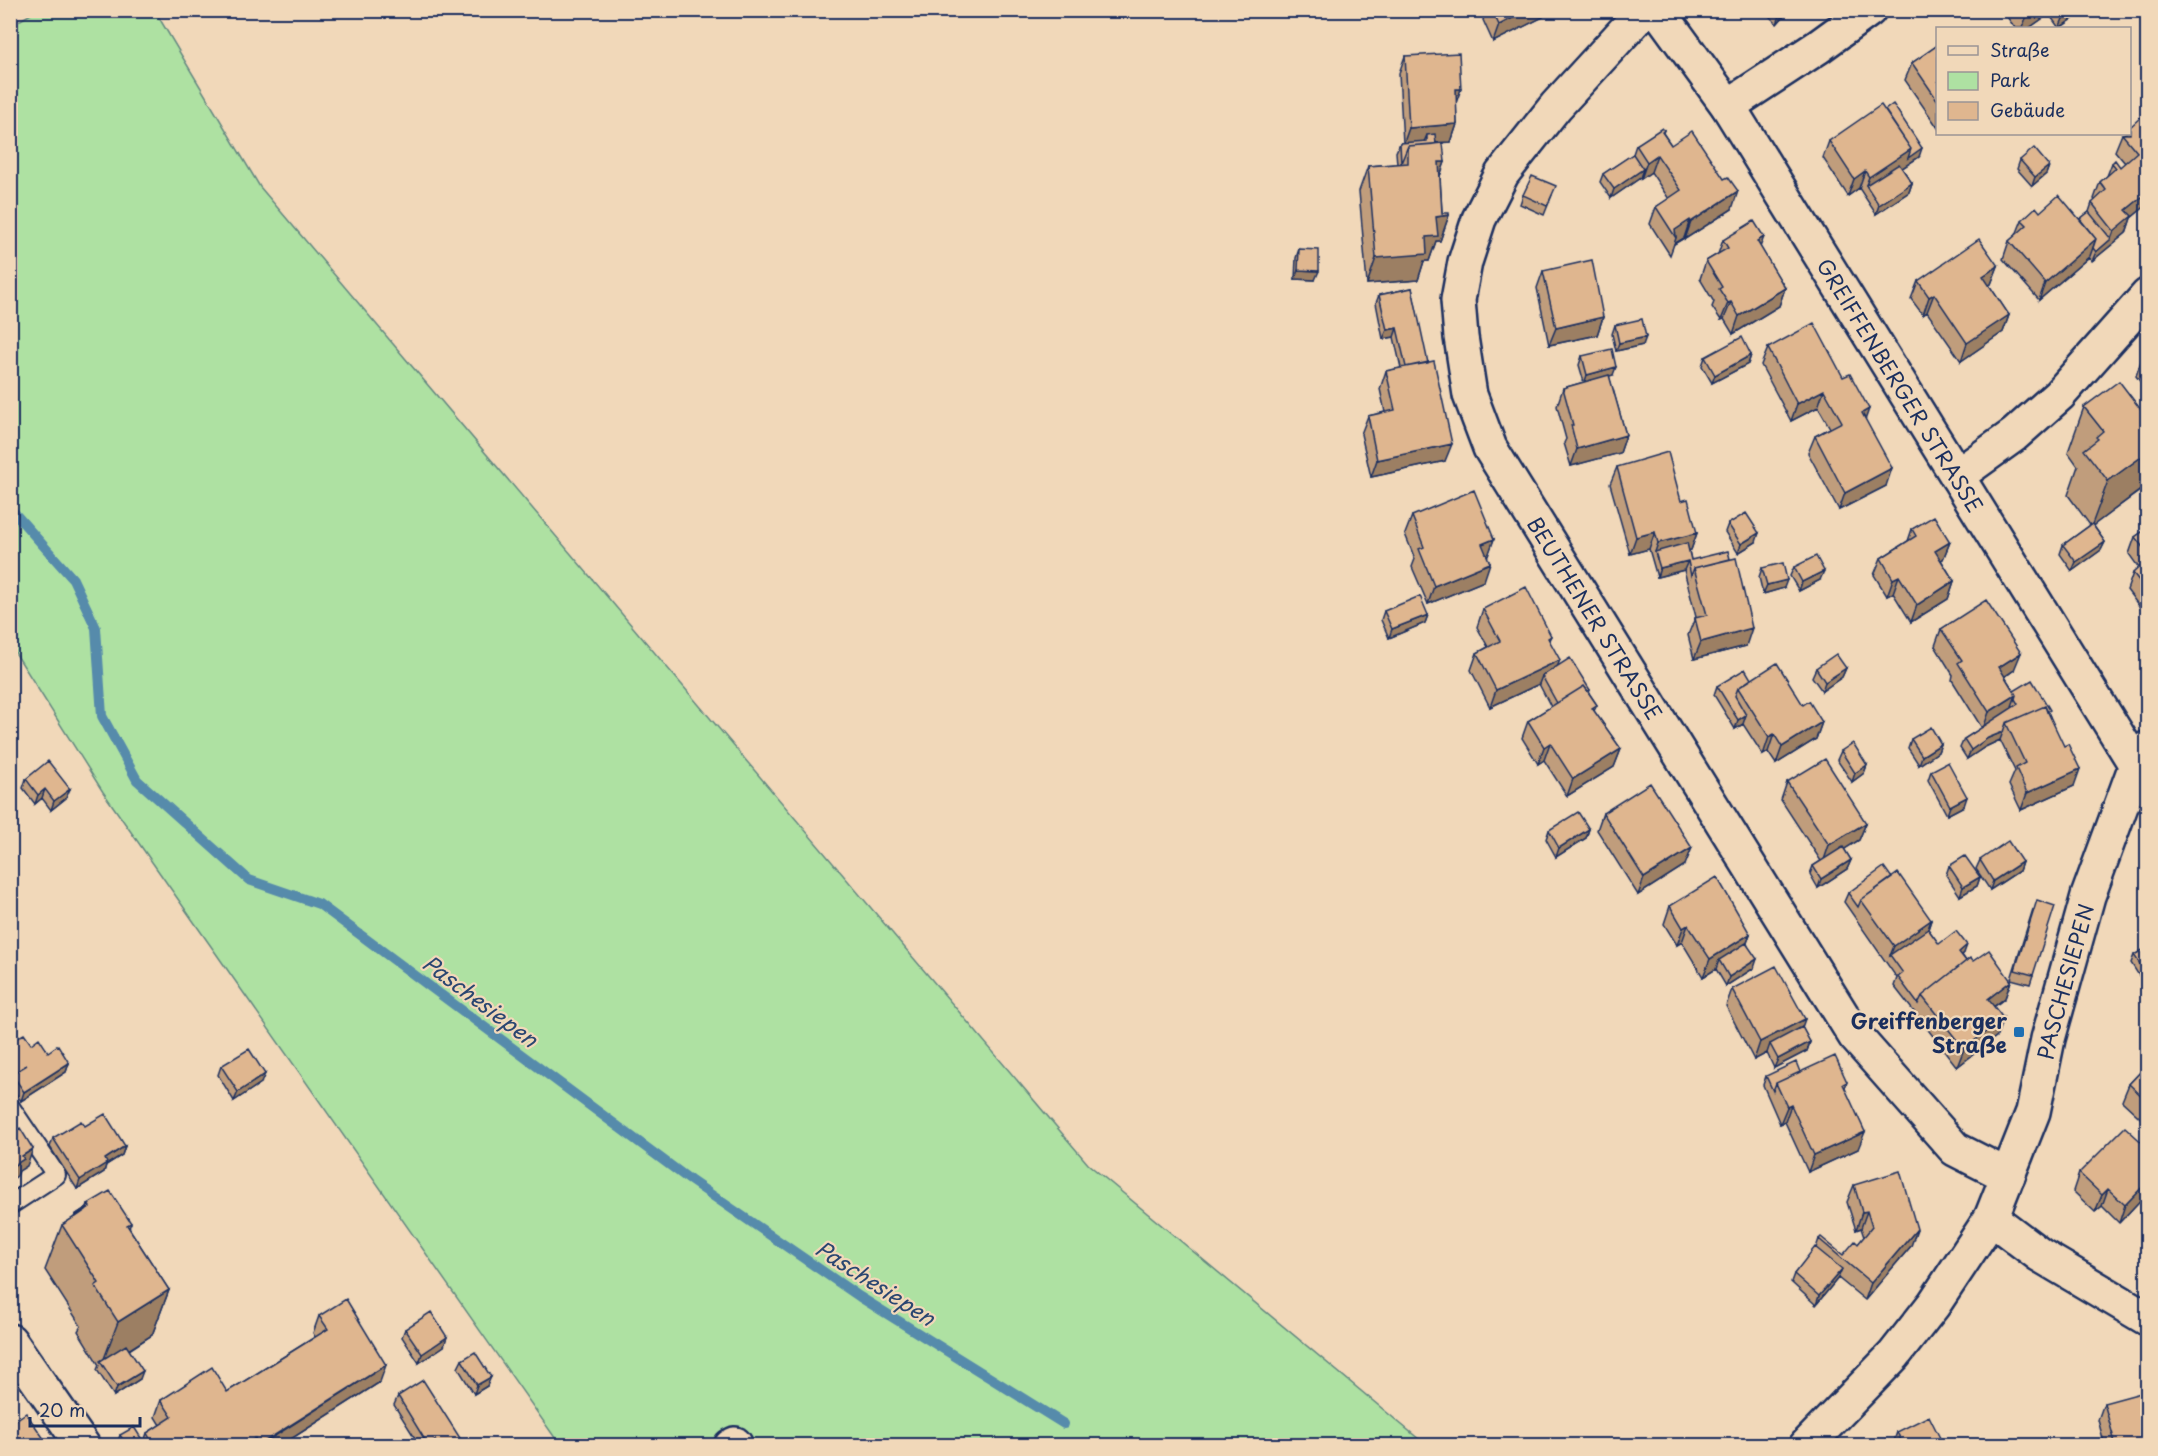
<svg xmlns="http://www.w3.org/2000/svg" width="2158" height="1456" font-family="'Playpen Sans',sans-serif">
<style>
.green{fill:#aee1a2;stroke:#648880;stroke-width:1.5}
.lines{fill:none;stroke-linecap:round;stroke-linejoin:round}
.stream{stroke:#568bab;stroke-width:10}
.service-casing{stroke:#1b2f5e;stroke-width:22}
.minor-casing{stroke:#1b2f5e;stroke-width:38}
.path{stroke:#1b2f5e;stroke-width:4;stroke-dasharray:4.5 4.5;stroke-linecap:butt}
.service{stroke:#f1d8b9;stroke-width:18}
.minor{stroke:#f1d8b9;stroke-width:33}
.wall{fill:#c09d7b;stroke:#1b2f5e;stroke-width:1.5}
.shaded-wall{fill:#9c7f64;stroke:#1b2f5e;stroke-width:1.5}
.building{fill:#dfb68f;stroke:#1b2f5e;stroke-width:1.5}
.poi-dot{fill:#1f6fb2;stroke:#f1d8b9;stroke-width:2}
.labels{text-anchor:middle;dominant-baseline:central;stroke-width:4.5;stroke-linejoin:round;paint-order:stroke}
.street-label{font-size:21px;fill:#1b2f5e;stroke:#f1d8b9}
.poi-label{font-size:21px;font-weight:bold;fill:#1b2f5e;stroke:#f1d8b9;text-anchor:end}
.water-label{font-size:22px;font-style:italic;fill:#2a4671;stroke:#f1d8b9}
</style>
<rect width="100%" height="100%" fill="#f1d8b9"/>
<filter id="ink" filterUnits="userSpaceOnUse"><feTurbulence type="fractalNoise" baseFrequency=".0167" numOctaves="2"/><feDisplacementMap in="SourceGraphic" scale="12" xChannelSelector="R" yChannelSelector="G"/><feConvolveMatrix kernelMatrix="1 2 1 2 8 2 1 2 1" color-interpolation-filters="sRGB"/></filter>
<g filter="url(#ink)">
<path class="green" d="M36,11H155L260,187L1088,1164L1426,1445H560L103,792L11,646L10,26Z"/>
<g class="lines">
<path class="stream" d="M10,508L73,579L96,628L102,716L137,780L249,880L319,904L690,1180L860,1297L1064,1424"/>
<g class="service-casing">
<path id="service" d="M10,1107L56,1175L10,1205"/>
</g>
<g class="minor-casing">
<g id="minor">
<path id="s1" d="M1644,10L1556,106L1502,174L1479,219L1465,262L1458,300L1461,337L1470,395L1490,448L1855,1036L1955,1149L2008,1176"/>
<path id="s2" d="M1658,10L1728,106L2136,765"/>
<path d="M1728,106L1818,47L1869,10"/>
<path d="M1957,476L2014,435L2059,395L2148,295"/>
<path d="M1991,1218L2040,1255L2148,1319"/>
<path d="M10,1341L83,1446"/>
<path d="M731,1446L735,1444"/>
<path id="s3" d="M1806,1446L1894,1355L1934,1304L1991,1218L2033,1112L2048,1039L2088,896L2136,765L2148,748"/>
</g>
</g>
<path class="path" d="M769,1445L781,1446"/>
<use href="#service" class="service"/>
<use href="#minor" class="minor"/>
</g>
<path class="wall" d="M1483,10H1546L1543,17L1493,42L1483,20L1485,14Z
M1763,10H1789L1777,24Z
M2002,10H2086L2060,28H2059L2049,14L2029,28H2015Z
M1938,45V128L1905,80L1912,63Z
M1405,56L1456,102L1457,124L1451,142L1436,143L1445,162L1440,176L1442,213L1449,215L1440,241H1436L1429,261H1424L1418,280L1367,284L1359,191L1368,166L1397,164L1396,152L1400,143H1403L1399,73Z
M2148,124V204L2131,218L2126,233L2092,261L2089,257L2039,300L2003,259L2009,241L2016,235L2022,220L2040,212L2080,219L2089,212L2092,203L2095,201L2094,199L2100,182L2107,176L2112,163L2120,167L2125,163L2115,151L2122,134Z
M1664,130L1663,133L1671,145L1732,209L1685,239L1684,238L1674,244L1670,255L1650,224L1656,207L1669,199L1651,172L1641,179L1640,178L1611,198L1600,182L1603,174L1633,154L1636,145Z
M1829,141L1919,157L1902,168L1912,183L1909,192L1876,214L1859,188L1848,196L1823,158Z
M2020,160L2049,166L2046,174L2032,186L2017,169Z
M1523,195H1552L1544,215L1520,204Z
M1723,240L1760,247L1785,288L1779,306L1733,334L1724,319L1721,320L1712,307L1714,302L1700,279L1706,261L1718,254Z
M1299,249L1315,280L1295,279L1296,258Z
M1998,266L1991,284L1989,285L2009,315L2003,332L1961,361L1927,312L1923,315L1911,299L1918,281Z
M1543,271L1603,317L1597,335L1549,345L1537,288Z
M1412,288L1445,461L1371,477L1361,434L1368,416L1385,412L1380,389L1386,371L1401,368L1394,337L1383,339L1376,303L1379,295Z
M1615,325L1643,345L1616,351L1612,334Z
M1768,348L1865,419L1886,486L1839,510L1808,453L1815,436L1830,428L1818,407L1791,421L1761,365Z
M1751,355L1748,364L1712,383L1702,366L1705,357Z
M2148,355V405L2142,398L2146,389L2136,376L2142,358Z
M1582,356L1613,375L1609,376L1626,435L1620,453L1571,466L1564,443L1566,439L1557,406L1563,388L1584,382L1579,365Z
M2084,407L2148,485L2093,525L2105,542L2101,550L2072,571L2060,554L2063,545L2090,525L2068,495L2078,466L2068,452Z
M1617,467L1681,501L1697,533L1691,550L1689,551L1691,560L1746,646L1694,659L1688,635L1695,618L1696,617L1684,570L1657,577L1649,549L1630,554L1610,484Z
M1412,516L1494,539L1487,557L1484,581L1428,604L1412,567L1415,559L1405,534Z
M1728,524L1756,542L1738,553L1725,532Z
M2148,528V618L2127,590L2133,573L2139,568L2129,554L2135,537Z
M1912,529L1950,542L1943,559L1941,560L1954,581L1948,599L1911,622L1893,593L1887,596L1874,575L1881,558L1908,541Z
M1794,567L1820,580L1799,591L1790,576Z
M1762,568L1784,588L1763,594L1759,577Z
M1483,609L1551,636L1549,640L1557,667L1590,690L1589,693L1597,705L1594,711L1621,749L1614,767L1567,796L1544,760L1538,764L1522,738L1528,721L1551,707L1539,684L1490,707L1471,670L1477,653L1488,647L1477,627Z
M1384,611L1428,615L1425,623L1389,638L1381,620Z
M1941,629L2014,670L2005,677L2014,691L2049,714L2074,786L2021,810L2009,785L2015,771L2000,740L1985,747L1967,759L1960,748L1964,739L1982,728L1952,680L1953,675L1935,646Z
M1816,668H1846L1842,677L1822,691L1812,677Z
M1751,679L1803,705L1822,722L1816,739L1776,764L1768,752L1763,755L1743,724L1735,729L1714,695L1717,686Z
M1911,739L1941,744L1938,752L1919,765L1908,748Z
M1841,751L1867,765L1864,773L1852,782L1837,760Z
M1931,771L1964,806L1947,815L1928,780Z
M26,779L66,798L51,810L42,798L35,804L23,788Z
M1787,782L1866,823L1859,840L1844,849L1851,860L1847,869L1818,888L1810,874L1813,866L1821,861L1781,800Z
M1603,813L1685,865L1638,895L1597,830Z
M1589,829L1586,838L1556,857L1546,839L1549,830Z
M1980,860L2022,862L2019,871L1990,890L1976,869Z
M1949,866L1980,877L1977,886L1960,896L1946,875Z
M1848,893L1931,920L1928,929L1939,944L1964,953L1962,955L1966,961H1973L2011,981L2005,998L1994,1007L1997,1036L1957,1067L1894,986L1897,978L1844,902Z
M1670,906L1750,934L1747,943L1754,968L1726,986L1716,969L1703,977L1682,942L1677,945L1664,924Z
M2033,909V975L2030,984L2011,979Z
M2148,947V990L2131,963L2134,955Z
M1732,989L1802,1027L1810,1042L1807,1051L1774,1068L1767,1053L1754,1060L1726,1006Z
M10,1042L31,1044L48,1052L69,1063L66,1072L21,1101L10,1085Z
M2148,1064V1125L2122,1101L2129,1084Z
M221,1066L261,1083L234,1101L218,1075Z
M1800,1072L1847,1082L1845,1088L1858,1149L1808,1172L1785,1122L1780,1124L1763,1085L1766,1076Z
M85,1126L125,1146L122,1155L106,1165L104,1172L77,1189L50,1147L53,1138Z
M2148,1148V1192L2119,1223L2102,1206L2095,1212L2073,1191L2079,1173Z
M1854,1185L1911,1246L1865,1300L1838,1278L1816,1305L1791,1282L1794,1274L1816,1248L1819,1239L1843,1255L1858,1244L1864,1237L1861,1228L1856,1230L1847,1202Z
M88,1204L131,1223L129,1228L169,1290L152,1335L129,1350L140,1379L114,1396L97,1370L99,1365L78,1331L81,1326L45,1270L62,1225L74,1218L75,1215L87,1207Z
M319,1316L380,1382L280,1446H118L117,1444L120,1435L144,1442L147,1433L160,1425L155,1417L161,1400L227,1392L315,1337L313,1333Z
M405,1329L444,1346L419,1363L402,1337Z
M462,1360L487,1386L474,1394L458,1368Z
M398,1396L465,1446H420L394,1405Z
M2104,1403L2148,1446H2105L2098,1420Z
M1897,1432L1944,1446H1896L1894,1441Z"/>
<path class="shaded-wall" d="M1528,10H1546L1543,17L1493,42L1499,25Z
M1782,10H1789L1777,24Z
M2036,10H2051L2049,14L2029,28H2022L2026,18Z
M2067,10H2086L2059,28L2066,12Z
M1456,89H1461L1455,106Z
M1457,124L1451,142L1427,143V135L1423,144L1403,145L1409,128Z
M1922,148L1919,157L1869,190L1866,185L1869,177L1911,149Z
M1657,155L1651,172L1641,179L1647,162Z
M1439,162H1445L1436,187Z
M2049,166L2046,174L2032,186L2035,177Z
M1643,169L1640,178L1611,198L1614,189Z
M1865,171L1859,188L1848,196L1854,179Z
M1912,183L1909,192L1876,214L1879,205Z
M1738,191L1732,209L1685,239L1691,222Z
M2148,192V204L2131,218L2126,233L2092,261L2096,252L2111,239L2114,231L2126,210Z
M1449,215L1440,241H1436L1429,261H1424L1418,280L1367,284L1376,258L1426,237L1436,217Z
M1690,220L1684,238L1674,244L1676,238L1675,230Z
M1764,237L1757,255V241Z
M2096,239L2090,256L2039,300L2045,283Z
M1998,266L1991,284L1977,293L1983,276Z
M1298,270L1319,271L1315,280L1295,279Z
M1785,288L1779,306L1733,334L1739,316Z
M1934,294L1927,312L1923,315L1929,297Z
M1731,302L1724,319L1721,320L1728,303Z
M2009,315L2003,332L1961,361L1967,343Z
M1603,317L1597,335L1549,345L1556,328Z
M1397,328L1394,337L1383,339L1387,330Z
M1646,337L1643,345L1616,351L1619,343Z
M1751,355L1748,364L1712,383L1715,375Z
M1616,367L1613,375L1584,384L1587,375Z
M1824,390L1818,407L1791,421L1797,404Z
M1869,409L1863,426L1862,413Z
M1626,435L1620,453L1571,466L1577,449Z
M1452,444L1445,461L1371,477L1377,460Z
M2148,452L2147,485L2091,527L2108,481Z
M1892,468L1886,486L1839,510L1845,493Z
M1655,532L1649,549L1630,554L1636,537Z
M1697,533L1691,550L1657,559L1655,552L1658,543Z
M1759,533L1756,542L1738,553L1741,544Z
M1494,539L1488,556L1475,561L1482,544Z
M1950,542L1943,559L1929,568L1935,551Z
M2105,542L2101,550L2072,571L2076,562Z
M1688,561L1684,570L1657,577L1660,568Z
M1490,563L1484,581L1428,604L1434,586Z
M1824,571L1820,580L1799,591L1802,582Z
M1899,576L1893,593L1887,596L1893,579Z
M1787,580L1784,588L1763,594L1767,585Z
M1954,581L1948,599L1911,622L1917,605Z
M1428,615L1425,623L1389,638L1392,629Z
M1752,628L1746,646L1694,659L1701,642Z
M2021,653L2014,670L1992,685L1999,667Z
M1560,660L1553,677L1542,676L1539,684L1490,707L1496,690Z
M1846,668L1842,677L1822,691L1825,682Z
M2016,695L2010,712L1983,729L1989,712Z
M1746,715L1743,724L1735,729L1738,720Z
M1822,722L1816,739L1776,764L1782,747Z
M2003,732L2000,740L1985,747L1967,759L1971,750L1988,738Z
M1774,734L1768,752L1763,755L1769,737Z
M1550,743L1544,760L1538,764L1544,747Z
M1941,744L1938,752L1919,765L1922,756Z
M1621,749L1614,767L1567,796L1573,779Z
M1867,765L1864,773L1852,782L1855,773Z
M2080,769L2074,786L2021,810L2027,793Z
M45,789L42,798L35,804L38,795Z
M70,789L66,798L51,810L54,801Z
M1967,797L1964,806L1947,815L1950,806Z
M1866,823L1859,840L1823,863L1829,845Z
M1589,829L1586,838L1556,857L1559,848Z
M1692,848L1685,865L1638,895L1644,878Z
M1851,860L1847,869L1818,888L1821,879Z
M2022,862L2019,871L1990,890L1993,881Z
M1980,877L1977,886L1960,896L1963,887Z
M1931,920L1925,938L1890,956L1894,946Z
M1688,925L1682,942L1677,945L1683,928Z
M1750,934L1744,951L1719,960L1716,969L1703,977L1710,959Z
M1967,945L1964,953L1956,961L1959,952Z
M1757,959L1754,968L1726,986L1729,977Z
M2011,981L2005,998L1981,1016L1988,999Z
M2003,1018L1997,1036L1957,1067L1964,1049Z
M1805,1019L1799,1036L1770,1044L1767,1053L1754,1060L1760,1042Z
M1810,1042L1807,1051L1774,1068L1778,1059Z
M69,1063L66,1072L21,1101L24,1092Z
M265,1074L261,1083L234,1101L238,1092Z
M1791,1105L1785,1122L1780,1124L1787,1107Z
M1865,1132L1858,1149L1808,1172L1814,1155Z
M125,1146L122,1155L106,1165L104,1172L77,1189L80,1180L105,1159Z
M33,1149L27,1166L19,1171L17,1176L10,1181V1168L22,1156Z
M2148,1181V1192L2119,1223L2125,1205Z
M2108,1189L2102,1206L2095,1212L2102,1195Z
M1867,1211L1861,1228L1856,1230L1862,1212Z
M1917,1229L1911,1246L1865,1300L1871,1283Z
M1842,1269L1838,1278L1816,1305L1819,1296Z
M169,1290L152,1335L103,1366L102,1364L118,1322Z
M447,1337L444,1346L419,1363L422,1354Z
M386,1365L380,1382L280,1446H259Z
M143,1371L140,1379L114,1396L117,1387Z
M491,1377L487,1386L474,1394L477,1385Z
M255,1438L252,1446H243Z"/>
<path class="building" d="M1492,10H1528L1499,25Z
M2020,10H2036L2026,18Z
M1938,45V101L1912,63Z
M1459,53L1461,89H1456L1457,124L1409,128L1405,56Z
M1893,104L1922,148L1908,158L1911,149L1885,110Z
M1881,105L1911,149L1869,177L1865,171L1854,179L1829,141Z
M2141,117L2148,124V192L2126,210L2132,216L2114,231L2092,203L2106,190L2100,182L2116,168L2112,163L2115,160L2120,167L2137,152L2122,134H2130V127Z
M1662,128L1664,130L1662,132L1671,145L1692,131L1724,179L1728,177L1738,191L1691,222L1690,220L1675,230L1676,238L1656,207L1681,190L1657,155L1647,162L1636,145Z
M1435,134L1436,144L1408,146L1401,163L1400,143L1427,141V135Z
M1443,143L1445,162H1439L1442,213H1449V215L1436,217L1438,236L1426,237L1427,254L1376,258L1368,166L1408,163V146Z
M2034,148L2049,166L2035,177L2020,160Z
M1633,154L1643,169L1614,189L1603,174Z
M1899,164L1912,183L1879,205L1866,185Z
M1532,176L1556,186L1547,206L1523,195Z
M2059,195L2096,239L2045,283L2009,241L2027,225L2022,220L2036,207L2040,212Z
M2089,212L2111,239L2096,252L2093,248L2096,239L2080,219Z
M1754,221L1764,237L1757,241L1785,288L1739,316L1731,302L1728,303L1719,289L1722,287L1706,261L1728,248L1723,240Z
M1979,239L1998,266L1983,276L2009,315L1967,343L1934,294L1929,297L1918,281Z
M1299,249L1319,250V271L1298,270Z
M1592,260L1603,317L1556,328L1543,271Z
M1412,288L1428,363L1406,367L1397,328L1387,330L1379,295Z
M1642,319L1646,337L1619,343L1615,325Z
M1814,323L1843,377L1850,374L1869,409L1862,413L1892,468L1845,493L1815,436L1842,422L1824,390L1797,404L1768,348Z
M1742,337L1751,355L1715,375L1705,357Z
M1612,349L1616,367L1587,375L1582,356Z
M2148,355V365L2142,358Z
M1434,361L1452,444L1377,460L1368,416L1395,410L1386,371Z
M1609,375L1626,435L1577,449L1571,425H1573L1563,388Z
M2119,381L2148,419V452L2108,481L2084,450L2098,439L2096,437L2103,431L2084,407Z
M1668,452L1681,501L1688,499L1697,533L1658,543L1655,532L1636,537L1617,467Z
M1474,490L1494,539L1482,544L1490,563L1434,586L1419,549L1424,547L1412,516Z
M1746,513L1759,533L1741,544L1728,524Z
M1934,516L1950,542L1935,551L1954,581L1917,605L1899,576L1893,579L1881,558L1916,536L1912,529Z
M2092,524L2105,542L2076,562L2063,545Z
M2148,528V554L2135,537Z
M1687,543L1691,560L1728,551L1730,559L1694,568L1691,576L1688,561L1660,568L1655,552Z
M1816,556L1824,571L1802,582L1794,567Z
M2148,556V592L2133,573L2147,560L2145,558Z
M1736,558L1752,628L1701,642L1695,618L1707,615L1694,568Z
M1783,563L1787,580L1767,585L1762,568Z
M1526,587L1551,636L1548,638L1560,660L1496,690L1477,653L1500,641L1483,609Z
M1420,596L1428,615L1392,629L1384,611Z
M1986,600L2021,653L1999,667L2016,695L1989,712L1958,663L1962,660L1941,629Z
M1836,654L1846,668L1825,682L1816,668Z
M1570,658L1590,690L1588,691L1584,686L1557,703L1542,676Z
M1777,663L1803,705L1809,701L1822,722L1782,747L1774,734L1769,737L1738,688Z
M1745,669L1751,679L1738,688L1735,696L1746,715L1738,720L1717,686Z
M2032,680L2050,710L2047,712L2045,706L2006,723L2003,732L1988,738L1971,750L1964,739L2018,704L2015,699L2016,695L2014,691Z
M1584,686L1597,705L1592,708L1621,749L1573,779L1550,743L1544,747L1528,721Z
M2045,706L2064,746L2068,744L2080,769L2027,793L2016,768L2025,763L2006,723Z
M1931,727L1941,744L1922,756L1911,739Z
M1853,743L1867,765L1855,773L1841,751Z
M1825,759L1866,823L1829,845L1787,782Z
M48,761L70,789L54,801L45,789L38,795L26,779Z
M1948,762L1967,797L1950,806L1931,771Z
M1650,783L1692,848L1644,878L1603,813Z
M1578,812L1589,829L1559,848L1549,830Z
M2008,841L2022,862L1993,881L1980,860Z
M1843,847L1851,860L1821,879L1813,866Z
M1965,856L1980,877L1963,887L1949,866Z
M1884,867L1892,878L1861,900L1858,907L1848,893Z
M1898,873L1931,920L1894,946L1861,900Z
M1717,877L1750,934L1710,959L1688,925L1683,928L1670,906Z
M2037,900L2055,906L2033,975L2015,970Z
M1928,929L1939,944L1956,931L1967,945L1959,952L1966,961L1922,996L1918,1004L1898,977L1903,973L1890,955Z
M1746,943L1757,959L1729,977L1719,960Z
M2148,947V976L2134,955Z
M1989,950L2011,981L1988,999L2003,1018L1964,1049L1922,996L1970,958L1973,961Z
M1776,966L1805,1019L1760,1042L1732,989Z
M1802,1027L1810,1042L1778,1059L1770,1044Z
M24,1034L31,1044L39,1038L48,1052L58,1045L69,1063L24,1092L12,1074L27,1065L10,1075V1042Z
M249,1049L265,1074L238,1092L221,1066Z
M1835,1056L1847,1082L1843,1084L1865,1132L1814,1155L1791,1105L1787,1107L1776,1083Z
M1796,1062L1800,1072L1776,1083L1773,1091L1766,1076Z
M2148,1064V1102L2129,1084Z
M105,1114L125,1146L105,1159L107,1163L80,1180L53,1138L81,1121L85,1126Z
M2125,1127L2148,1148V1181L2125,1205L2108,1189L2102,1195L2079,1173Z
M20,1128L33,1149L22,1156L24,1159L10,1168V1134Z
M1900,1171L1917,1229L1871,1283L1819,1239L1821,1237L1843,1255L1855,1241L1858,1244L1872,1227L1867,1211L1862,1212L1854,1185Z
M110,1191L131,1223L127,1225L169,1290L118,1322L95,1286L99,1283L92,1272L62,1225L90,1207L88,1204Z
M87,1207L86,1210L76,1217L75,1215Z
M1815,1247L1842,1269L1819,1296L1794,1274Z
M346,1299L386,1365L259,1445L255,1438L243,1446H154L147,1433L172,1417L161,1400L212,1367L227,1392L328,1329L319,1316Z
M431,1312L447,1337L422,1354L405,1329Z
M126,1345L143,1371L117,1387L100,1361Z
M475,1352L491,1377L477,1385L462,1360Z
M423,1380L465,1446H438L435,1441L428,1445L398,1396Z
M2148,1391V1446H2116L2104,1403Z
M26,1413L49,1446H10V1424Z
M1929,1416L1944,1446H1904L1897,1432Z
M134,1427L146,1446H127L120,1435Z
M435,1441L438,1446H427Z"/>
</g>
<rect class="poi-dot" x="2013" y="1026" width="12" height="12" rx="3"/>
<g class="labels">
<g class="street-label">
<text stroke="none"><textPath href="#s2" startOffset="447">GREIFFENBERGER STRASSE</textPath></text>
<text stroke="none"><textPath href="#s1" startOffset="704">BEUTHENER STRASSE</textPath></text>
<text stroke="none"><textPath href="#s3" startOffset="543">PASCHESIEPEN</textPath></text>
</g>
<g class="poi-label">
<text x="2007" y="1020">Greiffenberger<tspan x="2007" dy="24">Straße</tspan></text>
</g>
<g class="water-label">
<text transform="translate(481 1000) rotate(37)">Paschesiepen</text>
<text transform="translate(876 1282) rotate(33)">Paschesiepen</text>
</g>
</g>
<rect width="2158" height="1456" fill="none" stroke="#f1d8b9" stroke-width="36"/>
<rect x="18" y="18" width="2122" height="1420" fill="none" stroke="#1b2f5e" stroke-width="2" filter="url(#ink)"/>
<rect x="1936" y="27" width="195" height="108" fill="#f1d8b9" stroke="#9b9495" stroke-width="1.5"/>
<rect x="1948" y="46" width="30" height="9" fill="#f1d8b9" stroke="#9b9495" stroke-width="1.5"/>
<text x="1990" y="57" font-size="18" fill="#1b2f5e">Straße</text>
<rect x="1948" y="72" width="30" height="18" fill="#aee1a2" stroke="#9b9495" stroke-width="1.5"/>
<text x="1990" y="87" font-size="18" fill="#1b2f5e">Park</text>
<rect x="1948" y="102" width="30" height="18" fill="#dfb68f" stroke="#9b9495" stroke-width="1.5"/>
<text x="1990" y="117" font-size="18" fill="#1b2f5e">Gebäude</text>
<path d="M30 1417v9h110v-9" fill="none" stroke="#1b2f5e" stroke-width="3"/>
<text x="39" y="1417" font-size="18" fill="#1b2f5e" stroke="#f1d8b9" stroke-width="4.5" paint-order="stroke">20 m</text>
</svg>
